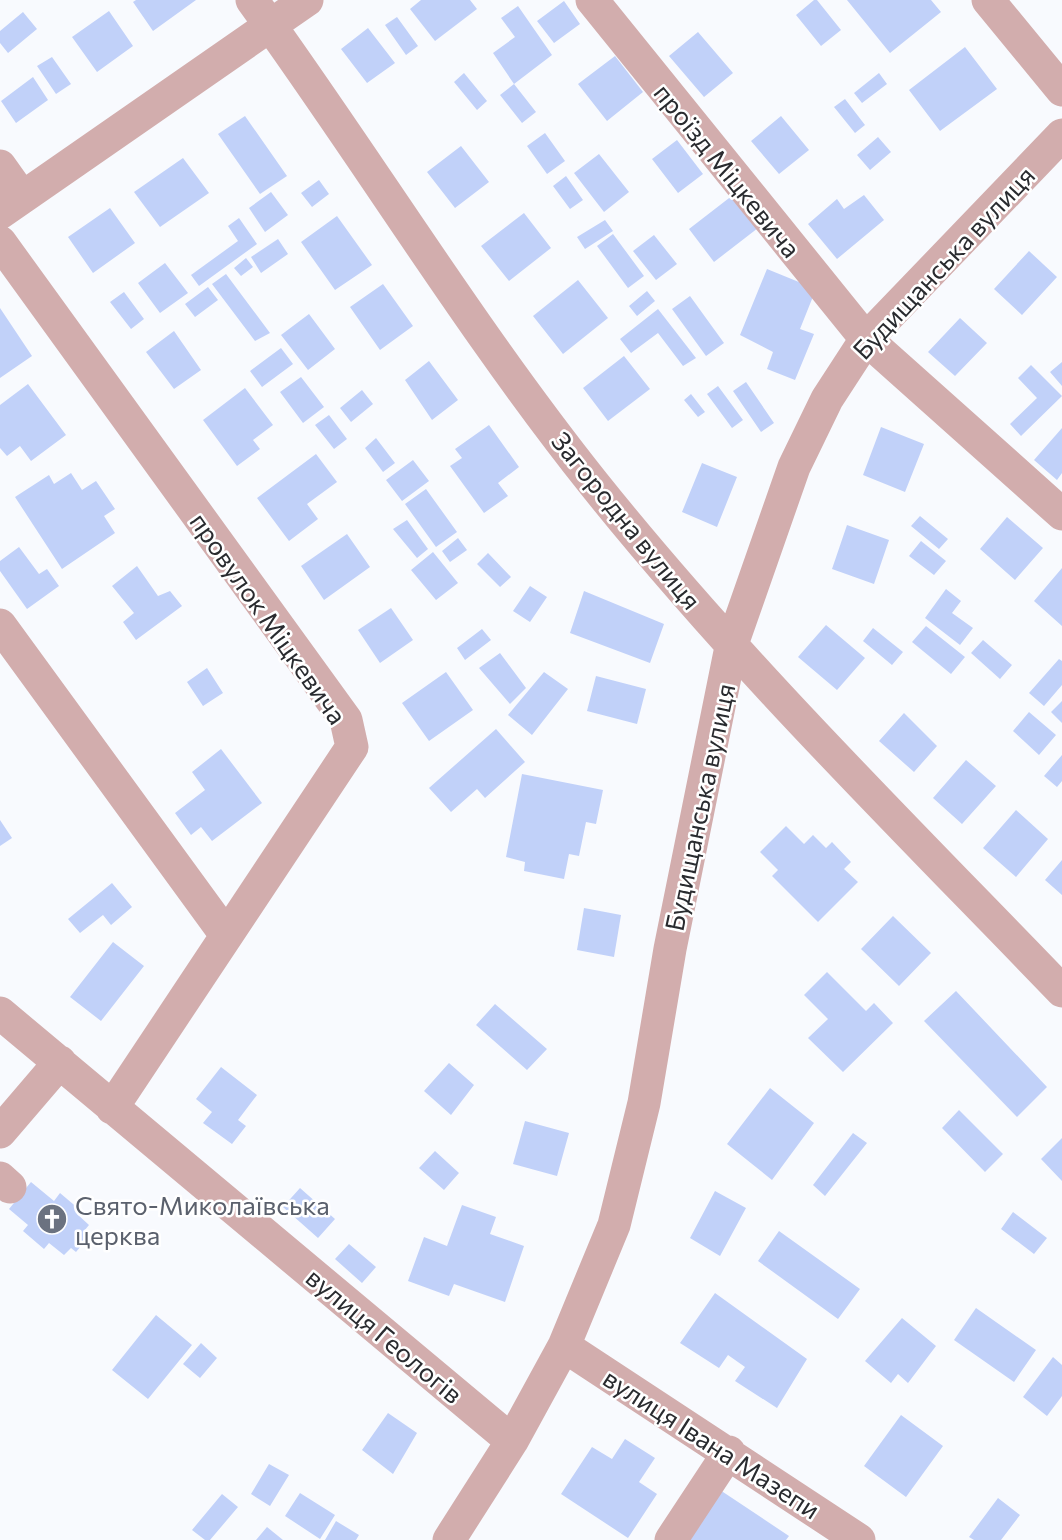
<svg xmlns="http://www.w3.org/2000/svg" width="1062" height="1540" font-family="Commissioner,sans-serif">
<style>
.building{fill:#c1d1f9}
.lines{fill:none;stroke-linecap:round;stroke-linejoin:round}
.minor{stroke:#d2adad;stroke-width:33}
.labels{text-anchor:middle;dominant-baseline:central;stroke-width:5;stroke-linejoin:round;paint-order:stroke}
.street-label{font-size:26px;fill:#292b2f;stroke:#fff}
.worship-label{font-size:26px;fill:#5b616d;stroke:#fff;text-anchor:start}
</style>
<rect width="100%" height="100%" fill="#f8fafe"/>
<path class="building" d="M136,0H196L153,31L133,2Z
M421,0H470L477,9L435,41L410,9Z
M814,0H817L841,30L821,46L796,15Z
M847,0H931L941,12L890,53Z
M564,1L580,24L554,43L537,21Z
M518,6L552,55L514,84L536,112L522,123L500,95L514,84L493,53L515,37L501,18Z
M109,11L133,46L97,72L72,37Z
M23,12L37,29L8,53L0,43V31Z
M397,17L418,46L406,55L385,25Z
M368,28L395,63L367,83L341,49Z
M698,32L733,73L704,97L669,56Z
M965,47L997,89L940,131L909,90Z
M615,56L643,92L607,121L578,84Z
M52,57L71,84L56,94L37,66Z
M464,73L487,101L477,110L454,82Z
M879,73L887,84L862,103L854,93Z
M33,77L48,100L16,123L1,101Z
M845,99L865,125L855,133L834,107Z
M245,116L287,176L260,194L218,134Z
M781,116L809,150L779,174L751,141Z
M545,133L565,161L547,174L527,146Z
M878,137L891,152L870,170L857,155Z
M677,140L703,174L678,193L652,159Z
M461,146L489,182L455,208L427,172Z
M599,154L629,192L604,212L574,173Z
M183,158L209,193L160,227L134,192Z
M566,176L583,200L570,209L553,186Z
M319,180L329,194L312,207L301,193Z
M271,192L288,215L265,232L249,208Z
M733,195L758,228L714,262L689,229Z
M864,195L884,220L837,259L808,224L837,199L844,209Z
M110,208L135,243L93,273L68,237Z
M524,213L551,248L509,281L481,246Z
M337,216L372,265L335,290L301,242Z
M239,218L257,244L199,286L191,275L238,241L228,226Z
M605,220L613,231L585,249L577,237Z
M613,234L644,276L628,288L597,246Z
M654,235L677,264L656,280L633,251Z
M278,239L288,254L261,273L251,257Z
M1029,251L1057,277L1022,315L994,289Z
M246,258L253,267L241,276L234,268Z
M165,263L188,293L160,313L138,283Z
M767,269L816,289L800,329L814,334L795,380L767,369L773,352L740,335Z
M226,274L270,333L255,341L212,284Z
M578,280L608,318L563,354L533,316Z
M383,284L413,326L380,350L350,307Z
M208,287L218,300L195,317L185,304Z
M647,291L655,301L637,316L629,306Z
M124,292L144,319L131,329L110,302Z
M690,296L724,343L706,356L672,309Z
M0,308L32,356L0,378Z
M658,309L696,358L683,366L658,333L631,353L620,339Z
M309,314L335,349L308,370L281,335Z
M960,318L987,343L955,376L928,352Z
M174,331L201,370L174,389L146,352Z
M281,348L293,364L262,387L250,371Z
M624,356L650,389L608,421L583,388Z
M429,361L458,400L432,420L405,380Z
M1062,362V386L1050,372Z
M1031,365L1062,396L1021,436L1010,424L1037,398L1018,378Z
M301,377L324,407L303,423L280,392Z
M746,382L774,423L761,432L733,391Z
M28,384L66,435L31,461L20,446L7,456L0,448V405Z
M718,386L743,420L732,428L707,394Z
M245,388L273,425L253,440L260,449L237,466L203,420Z
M362,390L373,404L351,422L340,408Z
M691,394L705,412L698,417L684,400Z
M329,415L347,439L334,449L315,425Z
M489,425L519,467L498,483L508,496L484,513L450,466L462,458L455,449Z
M881,427L924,444L905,492L863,475Z
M1062,428V473L1057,480L1034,460Z
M376,438L395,463L383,472L365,448Z
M316,454L337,482L307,504L318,519L289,541L257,498Z
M413,460L429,481L402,501L386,480Z
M702,463L737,477L717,527L682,512Z
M71,473L82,490L96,481L115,509L104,516L115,533L62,569L15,497L49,475L54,484Z
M426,489L457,532L436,547L405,504Z
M920,516L948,539L939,549L911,526Z
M1007,517L1043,548L1015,580L980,549Z
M407,520L428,549L417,558L393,529Z
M847,525L889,540L874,584L832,569Z
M347,534L370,567L324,600L301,566Z
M458,538L467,550L450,562L442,551Z
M921,541L946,561L934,575L909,556Z
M19,547L39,574L47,569L59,586L27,609L0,571V561Z
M433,552L458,583L436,600L411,570Z
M488,553L511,577L500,587L477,564Z
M137,566L158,596L170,591L182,606L136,640L123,622L134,613L112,586Z
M1062,568V626L1034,601Z
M530,586L547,597L530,622L513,611Z
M946,589L961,601L952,613L973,628L960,645L925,618Z
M584,591L664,624L650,663L570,633Z
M391,608L413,640L380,663L358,630Z
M826,625L865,658L837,690L798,657Z
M926,626L965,657L951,674L912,642Z
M873,628L903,652L892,665L863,641Z
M482,629L491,640L465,660L457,648Z
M983,640L1012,665L1000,679L971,653Z
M500,653L526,688L510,704L479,668Z
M1059,659L1062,661V685L1044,706L1029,693Z
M207,668L223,693L203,706L187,682Z
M446,672L473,710L429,741L402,703Z
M544,672L568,689L532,735L508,715Z
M596,676L646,689L637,724L587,711Z
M1062,701V723L1051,712Z
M1029,712L1056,735L1039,755L1013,731Z
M904,713L937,746L914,772L879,741Z
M496,729L525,762L485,798L477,789L451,812L429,788Z
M221,749L262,803L212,841L201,827L191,835L175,813L205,790L192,772Z
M1062,755V781L1057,787L1044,776Z
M966,760L996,786L962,824L933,798Z
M522,774L603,790L596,824L586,822L579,856L569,854L564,879L524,871L525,862L506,857Z
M1016,810L1048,839L1016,877L983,848Z
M0,820L12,838L0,846Z
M786,826L804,844L813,835L826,848L832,842L851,862L844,869L858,882L818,922L772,876L778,870L760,852Z
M1062,860V895L1045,880Z
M112,883L132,907L111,925L103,915L80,933L68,919Z
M584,908L621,915L614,957L577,950Z
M893,916L931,953L899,986L861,949Z
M113,942L144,966L101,1021L70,997Z
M827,972L866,1011L874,1003L893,1023L843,1072L808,1038L828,1019L804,995Z
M956,991L1047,1087L1017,1117L924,1021Z
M495,1004L547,1049L527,1070L476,1025Z
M449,1063L474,1085L451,1115L424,1091Z
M221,1067L257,1095L238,1120L246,1126L232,1144L203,1123L212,1112L196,1099Z
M770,1088L814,1123L772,1180L727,1144Z
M959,1110L1003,1154L985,1172L942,1128Z
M525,1121L569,1133L557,1176L513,1164Z
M853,1133L867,1143L825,1196L813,1185Z
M1062,1138V1181L1041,1159Z
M435,1151L459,1173L444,1190L419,1168Z
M31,1182L54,1201L60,1193L80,1210L77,1214L89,1225L84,1231L90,1235L76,1252L71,1248L64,1255L49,1243L44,1249L23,1231L28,1225L9,1209Z
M300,1188L335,1219L318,1238L283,1207Z
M715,1191L746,1208L720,1256L690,1238Z
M462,1205L496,1217L490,1234L524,1246L505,1302L454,1284L449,1296L408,1281L424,1237L447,1246Z
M1013,1212L1047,1238L1034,1254L1001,1229Z
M779,1231L860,1289L838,1319L758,1261Z
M349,1244L376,1267L362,1283L335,1259Z
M715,1293L807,1359L777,1408L735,1381L745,1367L728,1355L719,1368L680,1343Z
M976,1308L1036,1350L1014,1382L954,1340Z
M156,1315L192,1345L148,1399L112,1370Z
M902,1318L936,1346L908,1383L898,1374L891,1383L865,1361Z
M201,1343L217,1358L200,1378L183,1364Z
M1053,1357L1062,1365V1396L1047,1416L1023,1397Z
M388,1413L417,1433L393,1474L362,1450Z
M901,1415L943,1446L906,1497L864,1466Z
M625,1439L655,1458L639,1482L657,1494L628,1538L561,1494L592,1447L612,1459Z
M269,1464L289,1475L270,1506L251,1494Z
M720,1490L789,1536L786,1540H687Z
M300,1493L335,1515L320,1539L285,1516Z
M222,1494L238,1507L210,1540H205L192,1530Z
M998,1498L1020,1515L1001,1540H974L969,1537Z
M336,1521L359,1535L356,1540H325Z
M267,1527L283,1540H256Z"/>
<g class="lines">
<path class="minor" d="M252,0C368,160 471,330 594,484C738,664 903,826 1062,991
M592,0L866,339L1062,514
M988,0L1062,90
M0,166L22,197
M0,213L307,0
M0,242L346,720L352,747L112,1108
M0,625L226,935
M0,1013L512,1441
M0,1132L60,1062
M0,1178L10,1187
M564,1346L859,1540
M449,1540L512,1441L564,1346L614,1225L644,1103L670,949L731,647L794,467L827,399L866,339L1062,135
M671,1540L729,1452"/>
</g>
<defs>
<g id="church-disc" transform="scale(1.575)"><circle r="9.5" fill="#6b7280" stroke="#fff"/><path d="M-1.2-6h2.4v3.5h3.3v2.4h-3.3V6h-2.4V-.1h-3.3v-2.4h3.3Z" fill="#fff"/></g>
</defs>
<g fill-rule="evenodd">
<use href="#church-disc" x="52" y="1219"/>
</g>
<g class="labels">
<g class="street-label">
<text transform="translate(728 170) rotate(51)">проїзд Міцкевича</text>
<text transform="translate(943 262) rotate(-47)">Будищанська вулиця</text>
<text transform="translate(627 520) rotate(51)">Загородна вулиця</text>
<text transform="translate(269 618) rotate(55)">провулок Міцкевича</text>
<text transform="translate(699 807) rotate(-78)">Будищанська вулиця</text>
<text transform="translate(385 1335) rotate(40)">вулиця Геологів</text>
<text transform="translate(712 1443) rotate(33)">вулиця Івана Мазепи</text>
</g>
<g class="worship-label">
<text x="75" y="1204">Свято-Миколаївська<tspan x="75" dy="30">церква</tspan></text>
</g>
</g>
</svg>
